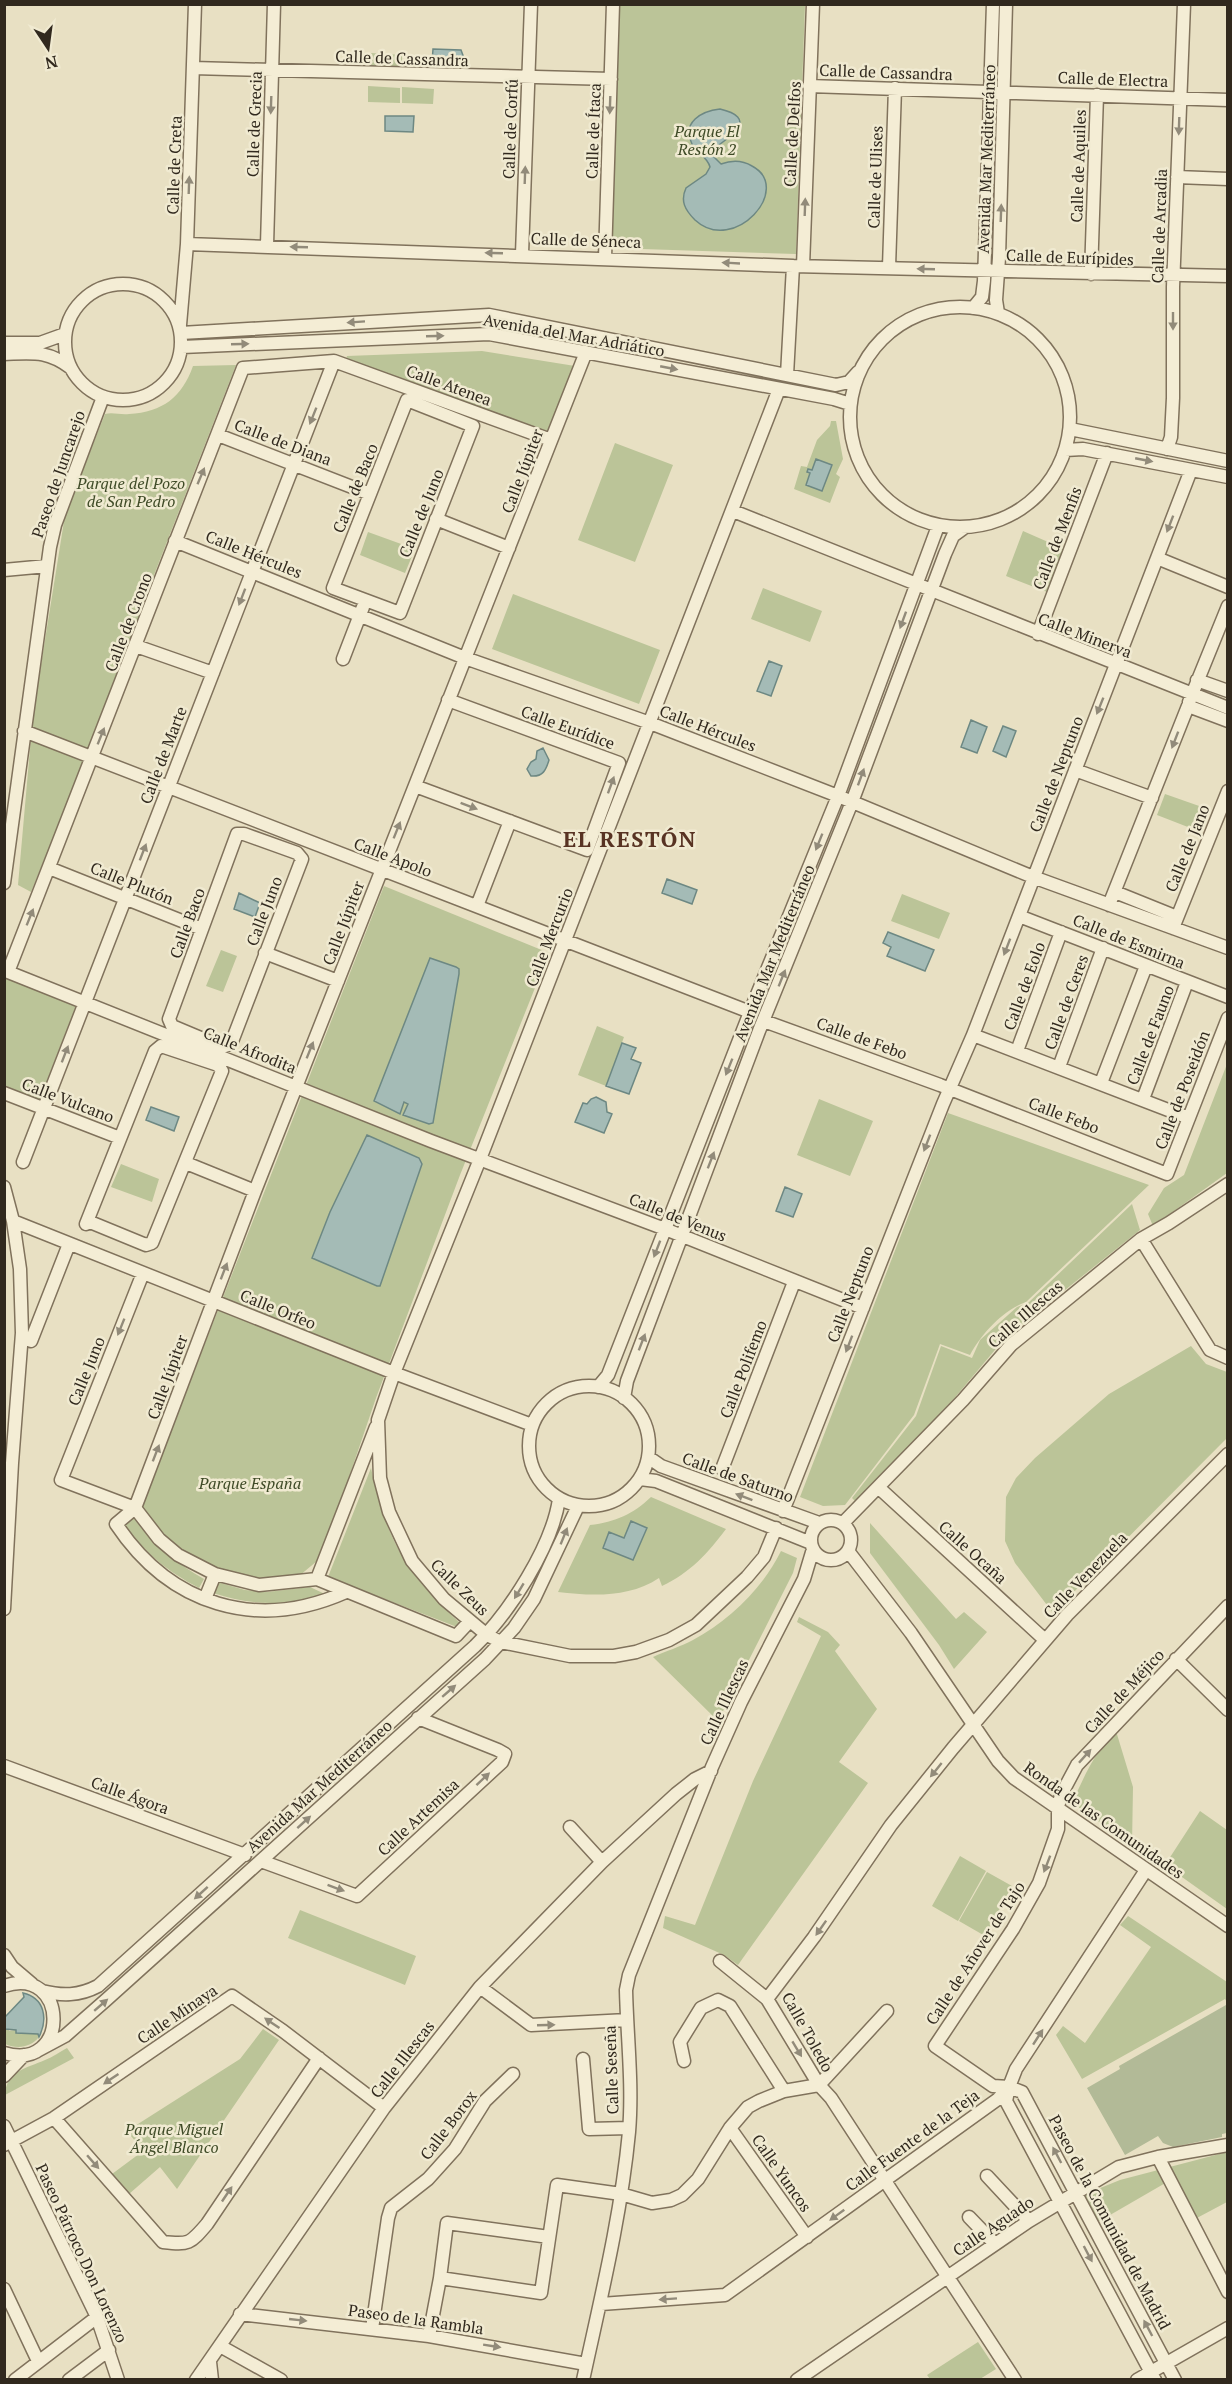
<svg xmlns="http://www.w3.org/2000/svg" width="1232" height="2384" font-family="'PT Serif',serif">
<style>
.green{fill:#bbc498}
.cemetery{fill:#b2ba97}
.water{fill:#a4bbb6;stroke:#6d8883;stroke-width:1.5}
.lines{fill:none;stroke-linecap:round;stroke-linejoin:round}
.minor-casing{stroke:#80725c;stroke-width:15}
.minor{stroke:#f4edd5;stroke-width:12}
.oneway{fill:#928b7a}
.labels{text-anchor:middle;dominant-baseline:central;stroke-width:5;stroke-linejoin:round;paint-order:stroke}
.street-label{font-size:16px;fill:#31291e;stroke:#f0ead1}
.park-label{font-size:16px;font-style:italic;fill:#3f4b27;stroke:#f0ead1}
.district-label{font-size:22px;font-weight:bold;letter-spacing:1.5px;fill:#583323;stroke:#f0ead1}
</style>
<rect width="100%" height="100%" fill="#e8e0c3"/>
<path class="green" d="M618,5H805L796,254L611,248Z
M371,53L402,55V70L371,69Z
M368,86L400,88V103L368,102Z
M402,87L434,89L433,104L402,103Z
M482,351L575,366L548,438L346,360L347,356Z
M236,365L154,575L116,683L31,892L18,885L33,715L65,515L105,414C113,412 120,415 129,414C163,412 182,397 193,366Z
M831,421H836L843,459L836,474L840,477L830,503L794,489L801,466L807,467L817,440L830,426Z
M615,443L673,465L635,562L578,540Z
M1023,531L1064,549L1047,592L1006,576Z
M368,532L415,549L405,573L360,555Z
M763,588L822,611L810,642L751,619Z
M513,594L660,650L639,704L492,649Z
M1165,794L1202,807L1193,829L1157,815Z
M384,886L549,953L460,1175L376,1398L332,1527L317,1561L299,1576L258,1580L223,1573L187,1556L161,1534L141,1507Z
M902,894L950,913L939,939L891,921Z
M221,950L237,956L223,992L206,986Z
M5,978L76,1006L39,1101L5,1087Z
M597,1026L624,1037L606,1086L578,1075Z
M1227,1064V1173L1153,1226L1148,1214L1164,1188L1184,1175Z
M819,1099L873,1121L850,1176L797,1155Z
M948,1113L1149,1185L1026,1302C1003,1310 981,1334 970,1355L940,1344L914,1415L845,1505L823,1506L800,1497Z
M121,1164L159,1179L152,1202L111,1187Z
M1132,1204L1140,1230L1005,1338L952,1401L856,1502L852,1498L916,1416L941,1346L972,1358L980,1340L1017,1307L1028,1303Z
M1191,1346L1206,1364L1227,1372V1438L1053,1613L1015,1563L1005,1541L1006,1497L1016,1478L1035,1458L1109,1394Z
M371,1468C387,1541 405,1572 460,1623L457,1627L328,1577Z
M651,1497L726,1529C708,1553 690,1573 662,1586L659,1578C629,1598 592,1596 558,1592L590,1525C616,1522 633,1514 651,1497Z
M133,1517C152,1544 175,1562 204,1579L199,1588C167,1571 144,1553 124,1523Z
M870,1523L956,1619L964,1612L987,1632L954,1669L939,1645L870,1553Z
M781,1551L797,1558L793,1573L718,1721L653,1657C666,1651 680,1647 693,1640C729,1621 763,1588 781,1551Z
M217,1582L245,1590L267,1592L310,1587L327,1595C287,1606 252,1606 213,1593Z
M799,1617L828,1632L840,1645L835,1651L877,1709L839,1762L868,1783L738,1965L724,1955L663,1928L665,1916L695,1925L753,1781L821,1636L797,1622Z
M1116,1731L1133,1787L1132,1845L1072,1803C1084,1777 1095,1751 1116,1731Z
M1200,1811L1227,1830V1909L1165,1865Z
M960,1856L986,1871L958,1921L932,1906Z
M987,1872L1012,1886L985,1936L959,1921Z
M300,1910L416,1956L405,1985L288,1938Z
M1128,1916L1227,1982V2002L1225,1999L1082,2079L1056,2035L1063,2026L1085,2043L1151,1947L1120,1925Z
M8,2028L9,2031L16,2030L17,2033L38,2034L39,2037C30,2048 17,2049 5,2044L4,2029Z
M263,2029L279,2040L177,2189L160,2167L129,2194L112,2174L143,2151L127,2131L240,2059Z
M67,2048L74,2058L5,2095C6,2071 27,2068 45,2060C53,2057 59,2052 67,2048Z
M1227,2152V2202L1195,2219L1174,2178L1098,2222L1083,2195L1120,2180Z
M978,2342L996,2369L980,2379H930L927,2375Z"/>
<path class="cemetery" d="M1226,2005L1227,2133L1222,2134V2137L1173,2147L1163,2143L1158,2136L1125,2155L1087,2088L1120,2069L1119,2066Z"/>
<path class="water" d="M433,49L461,50L464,58L461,61L460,64L432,63Z
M720,109C758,118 733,135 716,147L714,157L721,164C732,160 742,160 752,166C794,188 734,256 695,220C685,210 680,201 686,188L706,174L710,167C707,156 697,154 692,144C681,122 702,111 720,109Z
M385,116H414L413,132L385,131Z
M816,459L832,465L822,491L806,485L810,473L807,472L808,469L812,470Z
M769,661L782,666L771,696L757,691Z
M971,720L987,727L977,753L961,747Z
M1003,726L1016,731L1006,757L993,751Z
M543,748L549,760C546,770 543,777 531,776L527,769L531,762L536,759L537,751Z
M667,879L697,890L692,904L662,893Z
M239,893L260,903L255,917L234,909Z
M888,932L934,950L925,971L887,956L891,947L883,943Z
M430,958L456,967L459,969V974L433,1123L429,1124L403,1115L408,1104L404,1102L400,1114L374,1101Z
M622,1043L636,1048L631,1059L641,1063L629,1094L606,1086Z
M596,1097L606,1102L607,1112L612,1114L604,1133L575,1122L583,1103L587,1104L591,1099Z
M151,1107L179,1117L174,1131L146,1120Z
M367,1135L419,1158L422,1164L380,1286H377L312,1258L330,1212Z
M785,1187L802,1194L793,1217L776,1211Z
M631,1521L647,1528L633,1560L603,1548L609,1532L624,1538Z
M23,1993C45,1998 48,2019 39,2037L38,2034L16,2033V2030L5,2029V2017L24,1997Z"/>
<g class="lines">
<g class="minor-casing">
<path id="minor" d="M193,68L611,79
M809,86L1228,100
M1177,177L1228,179
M187,244L793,266L1228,276
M267,245L274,4
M522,254L531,4
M605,258L613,4
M803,266L813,4
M889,267L895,88
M1091,274L1097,95
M65 342a58 58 0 1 1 116 0a58 58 0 1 1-116 0Z
M850 417a110 110 0 1 1 220 0a110 110 0 1 1-220 0Z
M973,308L982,297L984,281L993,4
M998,313L996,300L999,258L1006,4
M180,325L187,244L195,4
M181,333L489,315L836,385L849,382L858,372
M4,343H40L65,334
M182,347L489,334L834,399L850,404
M4,354C33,353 47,350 71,368
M787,375L793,266
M407,400L473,426L400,613L333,588Z
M1070,429L1228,461
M218,435L370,494
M551,440L334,361L243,368L8,972L431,1141L665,1229L863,1308
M1167,449L1171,437L1173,398V287L1184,4
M1065,450L1083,449L1228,477
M733,511L1228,708
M436,519L509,548
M175,541L465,658L650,723L838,796L1033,877L1228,948
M1157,558L1228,587
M4,570L47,566
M1038,634L1107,453
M136,646L213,673
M343,659L363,607
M1197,680L1228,691
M1189,702L1228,606
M24,731L750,1012
M1075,770L1152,798
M415,786L587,850L619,763L448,700
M237,834H244L297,853L302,859L231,1044L222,1047L172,1026L169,1019Z
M49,868L202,929
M4,883L50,547L55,525L103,397
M1115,892L1177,917
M1109,905L1188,706L1228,721
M477,906L510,821
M1019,916L1228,997
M1173,928L1228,791
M265,953L338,981
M764,1021L940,1085L1167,1174L1228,1018
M973,1035L1189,1118
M161,1046L218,1065L222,1071L152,1243L146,1245L90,1222L86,1224L155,1051Z
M1017,1051L1061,932
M1059,1067L1103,948
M1101,1083L1146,966
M4,1093L120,1138
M1143,1099L1187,982
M23,1162L334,361
M186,1163L255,1191
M4,1187L13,1221L20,1269L22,1333L12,1463L4,1609
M13,1221L394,1373L532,1425
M1141,1239L1210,1350L1228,1358
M31,1341L69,1244
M529 1446a60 60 0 1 1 120 0a60 60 0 1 1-120 0Z
M598,1387L608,1375L754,1002L838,796L938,526
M624,1398L627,1381L759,1031L852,802L945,554L953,536L964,528
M648,1457L661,1466L819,1523
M722,1469L794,1282
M640,1479L656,1481L811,1543
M878,1487L1045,1640
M135,1508L159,1539L178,1555L215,1574L259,1585L317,1579L456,1636L470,1621
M135,1508L61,1480L143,1273
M783,1511L943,1104L973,1035L1191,470
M811 1540a20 20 0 1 1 40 0a20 20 0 1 1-40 0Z
M843,1523L963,1400L1011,1345L1141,1239L1169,1223L1228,1184
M776,1528L764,1557L747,1577L696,1625L669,1640L636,1652L614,1656H570L501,1642L487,1635L444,1599L412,1561L389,1512L380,1478L378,1420L394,1373L480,1159L779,389
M848,1551L911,1633L998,1761L1014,1778L1228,1926
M317,1579L376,1427
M346,1592C256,1632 170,1605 116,1524L135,1508L255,1191L586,352
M205,1599L215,1574
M1176,1659L1228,1710
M4,1766L245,1855
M570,1827L602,1862
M261,1861L357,1896L502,1762L505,1754L498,1750L418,1718
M4,1955L12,1967L32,1984
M720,1961L767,1999L819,2085L831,2098L1015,2380
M4,1986C69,1964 71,2073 4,2053
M480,1987L531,2025L627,2020
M42,1991C62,1996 79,1996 98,1986L475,1646C509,1613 552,1547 559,1499
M767,1999L814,1937L891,1825L953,1748L1067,1615L1228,1454
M37,2051L65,2036L106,2000L485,1659L514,1628L534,1599L578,1506
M583,2059L589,2129L629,2128
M684,2061L680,2042L701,2008L718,2000L730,2006L784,2091
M4,2076L24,2055
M1009,2087L993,2086L935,2046L1013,1929L1039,1883L1058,1829V1807L1061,1795L1077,1765L1228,1606
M54,2118L163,2242C189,2245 190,2244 207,2224L319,2058
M4,2126L97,2317L118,2380
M730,2128L807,2237
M4,2145L54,2118L232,1996L283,2031L384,2108
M1158,2157L1228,2292
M987,2176L1029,2221
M969,2217L995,2244
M440,2278L447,2223L549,2237
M4,2289L38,2361
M601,2304L725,2295L998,2099L1009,2087L1016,2069L1146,1870
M240,2314L429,2336L586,2364
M372,2329L388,2218L391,2208L428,2179L455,2149L485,2101L513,2074
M429,2336L440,2278L541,2293L557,2185L621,2194L652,2203L671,2200L682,2195L698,2179L730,2128L748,2107L759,2101L784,2091L819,2085L887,2011
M220,2346L281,2380
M210,2362L212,2380
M15,2380L97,2317
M69,2380L109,2350
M196,2380L384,2108L480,1987L602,1862L676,1794L695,1779L711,1771
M583,2380C601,2297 621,2216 629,2132C633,2085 627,2036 626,1990L629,1975L712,1767L741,1702L804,1579L813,1549
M797,2380L1029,2221L1119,2167L1158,2157L1228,2145
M1137,2380L1228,2328
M1155,2380L1006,2101L1009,2087L1022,2092L1175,2380"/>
</g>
<use href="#minor" class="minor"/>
</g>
<defs><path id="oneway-solid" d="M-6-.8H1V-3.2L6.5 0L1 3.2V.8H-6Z" transform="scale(1.5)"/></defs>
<g class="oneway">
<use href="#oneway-solid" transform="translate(271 105) rotate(92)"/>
<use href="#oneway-solid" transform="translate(610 105) rotate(92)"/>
<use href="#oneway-solid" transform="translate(1179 126) rotate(92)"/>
<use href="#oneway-solid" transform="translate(525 175) rotate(-88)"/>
<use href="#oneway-solid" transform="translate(189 185) rotate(-88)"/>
<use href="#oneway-solid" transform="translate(805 207) rotate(-88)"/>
<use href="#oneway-solid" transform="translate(1001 213) rotate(-88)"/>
<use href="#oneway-solid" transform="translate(299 247) rotate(-178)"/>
<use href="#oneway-solid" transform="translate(494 253) rotate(-178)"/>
<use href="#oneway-solid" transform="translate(731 263) rotate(-177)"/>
<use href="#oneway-solid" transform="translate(926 269) rotate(-178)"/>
<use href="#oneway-solid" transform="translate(1173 321) rotate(90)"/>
<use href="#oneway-solid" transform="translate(356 322) rotate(176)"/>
<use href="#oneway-solid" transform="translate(435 336) rotate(-2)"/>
<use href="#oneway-solid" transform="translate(240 344) rotate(-2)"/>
<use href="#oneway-solid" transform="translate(669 368) rotate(11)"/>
<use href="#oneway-solid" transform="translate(313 416) rotate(112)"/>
<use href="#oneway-solid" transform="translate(1144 460) rotate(11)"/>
<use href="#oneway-solid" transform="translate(201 476) rotate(-67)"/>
<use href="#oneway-solid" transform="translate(1170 524) rotate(111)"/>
<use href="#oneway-solid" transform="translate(242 597) rotate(111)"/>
<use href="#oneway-solid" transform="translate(903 620) rotate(110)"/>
<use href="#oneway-solid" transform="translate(1100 706) rotate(112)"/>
<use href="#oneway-solid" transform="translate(101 736) rotate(-68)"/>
<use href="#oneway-solid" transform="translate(1175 740) rotate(111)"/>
<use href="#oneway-solid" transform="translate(861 777) rotate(-70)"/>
<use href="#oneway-solid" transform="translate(611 785) rotate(-70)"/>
<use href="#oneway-solid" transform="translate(469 806) rotate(21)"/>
<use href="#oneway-solid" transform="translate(397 830) rotate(-68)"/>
<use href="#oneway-solid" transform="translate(819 842) rotate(112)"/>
<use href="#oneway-solid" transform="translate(143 852) rotate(-69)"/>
<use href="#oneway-solid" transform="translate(30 917) rotate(-68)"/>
<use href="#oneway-solid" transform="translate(1007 947) rotate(111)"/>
<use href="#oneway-solid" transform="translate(782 978) rotate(-68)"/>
<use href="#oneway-solid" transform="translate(310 1050) rotate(-68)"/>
<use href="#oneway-solid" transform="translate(65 1054) rotate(-69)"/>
<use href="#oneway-solid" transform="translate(729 1067) rotate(112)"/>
<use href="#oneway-solid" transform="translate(927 1143) rotate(111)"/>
<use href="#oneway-solid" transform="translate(711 1160) rotate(-69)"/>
<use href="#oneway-solid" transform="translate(657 1249) rotate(111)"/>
<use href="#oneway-solid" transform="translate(224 1271) rotate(-69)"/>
<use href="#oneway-solid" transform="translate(121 1327) rotate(112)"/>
<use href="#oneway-solid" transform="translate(642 1342) rotate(-69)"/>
<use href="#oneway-solid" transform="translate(849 1344) rotate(111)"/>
<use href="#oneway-solid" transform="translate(156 1453) rotate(-69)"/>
<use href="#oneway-solid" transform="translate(744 1497) rotate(-159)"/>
<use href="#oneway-solid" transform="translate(564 1536) rotate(-68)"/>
<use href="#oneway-solid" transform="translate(519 1591) rotate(121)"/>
<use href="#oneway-solid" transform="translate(449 1691) rotate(-41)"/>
<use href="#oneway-solid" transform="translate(1085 1756) rotate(-48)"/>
<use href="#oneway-solid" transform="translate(936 1770) rotate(129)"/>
<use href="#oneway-solid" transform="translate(483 1779) rotate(-43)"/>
<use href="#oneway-solid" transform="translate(304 1822) rotate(-42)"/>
<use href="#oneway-solid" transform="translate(1047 1864) rotate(111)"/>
<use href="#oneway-solid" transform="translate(336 1888) rotate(20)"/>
<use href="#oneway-solid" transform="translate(201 1893) rotate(138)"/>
<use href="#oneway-solid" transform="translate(821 1928) rotate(125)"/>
<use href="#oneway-solid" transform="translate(101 2005) rotate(-41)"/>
<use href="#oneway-solid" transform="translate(272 2023) rotate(-146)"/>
<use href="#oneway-solid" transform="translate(546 2025) rotate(-2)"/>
<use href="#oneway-solid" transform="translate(1038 2037) rotate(-57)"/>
<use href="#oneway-solid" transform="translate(797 2049) rotate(59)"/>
<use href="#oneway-solid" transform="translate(111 2079) rotate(146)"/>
<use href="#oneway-solid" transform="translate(1057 2155) rotate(-118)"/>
<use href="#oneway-solid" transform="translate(93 2162) rotate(49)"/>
<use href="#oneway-solid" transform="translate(227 2194) rotate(-56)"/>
<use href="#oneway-solid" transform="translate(837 2215) rotate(144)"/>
<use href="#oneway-solid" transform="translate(1088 2254) rotate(62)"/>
<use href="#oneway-solid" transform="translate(668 2299) rotate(176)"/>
<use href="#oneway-solid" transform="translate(298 2320) rotate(6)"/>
<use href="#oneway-solid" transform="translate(1148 2328) rotate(-118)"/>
<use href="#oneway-solid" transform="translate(492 2346) rotate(9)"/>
</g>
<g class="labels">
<g class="street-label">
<text transform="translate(402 58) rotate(2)">Calle de Cassandra</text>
<text transform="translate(886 72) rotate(2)">Calle de Cassandra</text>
<text transform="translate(1113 79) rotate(2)">Calle de Electra</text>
<text transform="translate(254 124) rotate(-88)">Calle de Grecia</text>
<text transform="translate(510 129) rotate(-88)">Calle de Corfú</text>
<text transform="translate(593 131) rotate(-88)">Calle de Ítaca</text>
<text transform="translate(792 134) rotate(-87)">Calle de Delfos</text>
<text transform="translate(986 159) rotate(-88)">Avenida Mar Mediterráneo</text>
<text transform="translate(174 165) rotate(-88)">Calle de Creta</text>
<text transform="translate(1078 166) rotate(-88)">Calle de Aquiles</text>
<text transform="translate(875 177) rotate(-88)">Calle de Ulises</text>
<text transform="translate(1159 226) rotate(-88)">Calle de Arcadia</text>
<text transform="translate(586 240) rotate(2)">Calle de Séneca</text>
<text transform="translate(1070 257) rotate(2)">Calle de Eurípides</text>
<text transform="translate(574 335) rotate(10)">Avenida del Mar Adriático</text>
<text transform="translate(449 385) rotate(20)">Calle Atenea</text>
<text transform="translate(283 442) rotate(21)">Calle de Diana</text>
<text transform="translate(522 471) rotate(-69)">Calle Júpiter</text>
<text transform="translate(58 474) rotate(-71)">Paseo de Juncarejo</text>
<text transform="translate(355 488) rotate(-68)">Calle de Baco</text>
<text transform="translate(421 513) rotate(-68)">Calle de Juno</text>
<text transform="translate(1057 538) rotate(-69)">Calle de Menfis</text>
<text transform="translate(254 554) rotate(22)">Calle Hércules</text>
<text transform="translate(128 622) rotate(-69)">Calle de Crono</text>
<text transform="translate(1085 635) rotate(21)">Calle Minerva</text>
<text transform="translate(568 727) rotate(20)">Calle Eurídice</text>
<text transform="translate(708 728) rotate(21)">Calle Hércules</text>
<text transform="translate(163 755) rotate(-69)">Calle de Marte</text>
<text transform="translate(1056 774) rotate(-69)">Calle de Neptuno</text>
<text transform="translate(1187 848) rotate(-68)">Calle de Jano</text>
<text transform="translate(393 857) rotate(21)">Calle Apolo</text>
<text transform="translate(132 883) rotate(22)">Calle Plutón</text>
<text transform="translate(264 911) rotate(-69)">Calle Juno</text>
<text transform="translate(187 923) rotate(-70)">Calle Baco</text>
<text transform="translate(343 923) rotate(-69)">Calle Júpiter</text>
<text transform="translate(549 937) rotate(-69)">Calle Mercurio</text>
<text transform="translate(1129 941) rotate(22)">Calle de Esmirna</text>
<text transform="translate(774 953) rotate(-68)">Avenida Mar Mediterráneo</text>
<text transform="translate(1024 986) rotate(-70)">Calle de Eolo</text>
<text transform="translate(1066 1002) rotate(-70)">Calle de Ceres</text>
<text transform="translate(1150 1035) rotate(-69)">Calle de Fauno</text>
<text transform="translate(862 1038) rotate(20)">Calle de Febo</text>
<text transform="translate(250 1050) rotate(22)">Calle Afrodita</text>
<text transform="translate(1182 1090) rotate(-69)">Calle de Poseidón</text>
<text transform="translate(68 1100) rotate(21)">Calle Vulcano</text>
<text transform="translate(1064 1115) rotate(21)">Calle Febo</text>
<text transform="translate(678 1217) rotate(22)">Calle de Venus</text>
<text transform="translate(850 1294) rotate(-69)">Calle Neptuno</text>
<text transform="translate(278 1309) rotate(22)">Calle Orfeo</text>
<text transform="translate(1025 1314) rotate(-41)">Calle Illescas</text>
<text transform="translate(743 1369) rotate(-69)">Calle Polifemo</text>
<text transform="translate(86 1371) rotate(-68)">Calle Juno</text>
<text transform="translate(167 1377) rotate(-70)">Calle Júpiter</text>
<text transform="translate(738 1477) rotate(20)">Calle de Saturno</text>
<text transform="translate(973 1552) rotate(42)">Calle Ocaña</text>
<text transform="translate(1085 1575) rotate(-46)">Calle Venezuela</text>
<text transform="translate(460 1587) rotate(44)">Calle Zeus</text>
<text transform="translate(1124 1691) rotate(-47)">Calle de Méjico</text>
<text transform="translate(724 1702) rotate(-65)">Calle Illescas</text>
<text transform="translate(319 1786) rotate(-42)">Avenida Mar Mediterráneo</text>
<text transform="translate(130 1795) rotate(20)">Calle Ágora</text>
<text transform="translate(418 1817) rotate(-43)">Calle Artemisa</text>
<text transform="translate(1104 1820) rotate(35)">Ronda de las Comunidades</text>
<text transform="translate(975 1953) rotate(-57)">Calle de Añover de Tajo</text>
<text transform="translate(177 2014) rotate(-34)">Calle Minaya</text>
<text transform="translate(808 2032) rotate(61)">Calle Toledo</text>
<text transform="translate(402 2059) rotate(-52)">Calle Illescas</text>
<text transform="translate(611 2070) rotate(-92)">Calle Seseña</text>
<text transform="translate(448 2125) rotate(-53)">Calle Borox</text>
<text transform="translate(912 2140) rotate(-36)">Calle Fuente de la Teja</text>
<text transform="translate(782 2173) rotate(55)">Calle Yuncos</text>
<text transform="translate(1110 2222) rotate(62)">Paseo de la Comunidad de Madrid</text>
<text transform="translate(993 2226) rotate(-34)">Calle Aguado</text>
<text transform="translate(82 2253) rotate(65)">Paseo Párroco Don Lorenzo</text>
<text transform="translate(416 2319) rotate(8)">Paseo de la Rambla</text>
</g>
<g class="park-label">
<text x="707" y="131">Parque El<tspan x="707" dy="18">Restón 2</tspan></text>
<text x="131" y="483">Parque del Pozo<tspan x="131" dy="18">de San Pedro</tspan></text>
<text x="250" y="1483">Parque España</text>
<text x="174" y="2129">Parque Miguel<tspan x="174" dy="18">Ángel Blanco</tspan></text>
</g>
<g class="district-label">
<text x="630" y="838">EL RESTÓN</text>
</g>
</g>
<rect width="1232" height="2384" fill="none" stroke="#31291e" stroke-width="12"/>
<g transform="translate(48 48) rotate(167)" stroke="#f0ead1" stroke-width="4.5" paint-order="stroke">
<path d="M0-4.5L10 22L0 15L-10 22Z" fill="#31291e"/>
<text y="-9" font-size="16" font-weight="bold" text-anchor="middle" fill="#31291e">N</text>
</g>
</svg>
